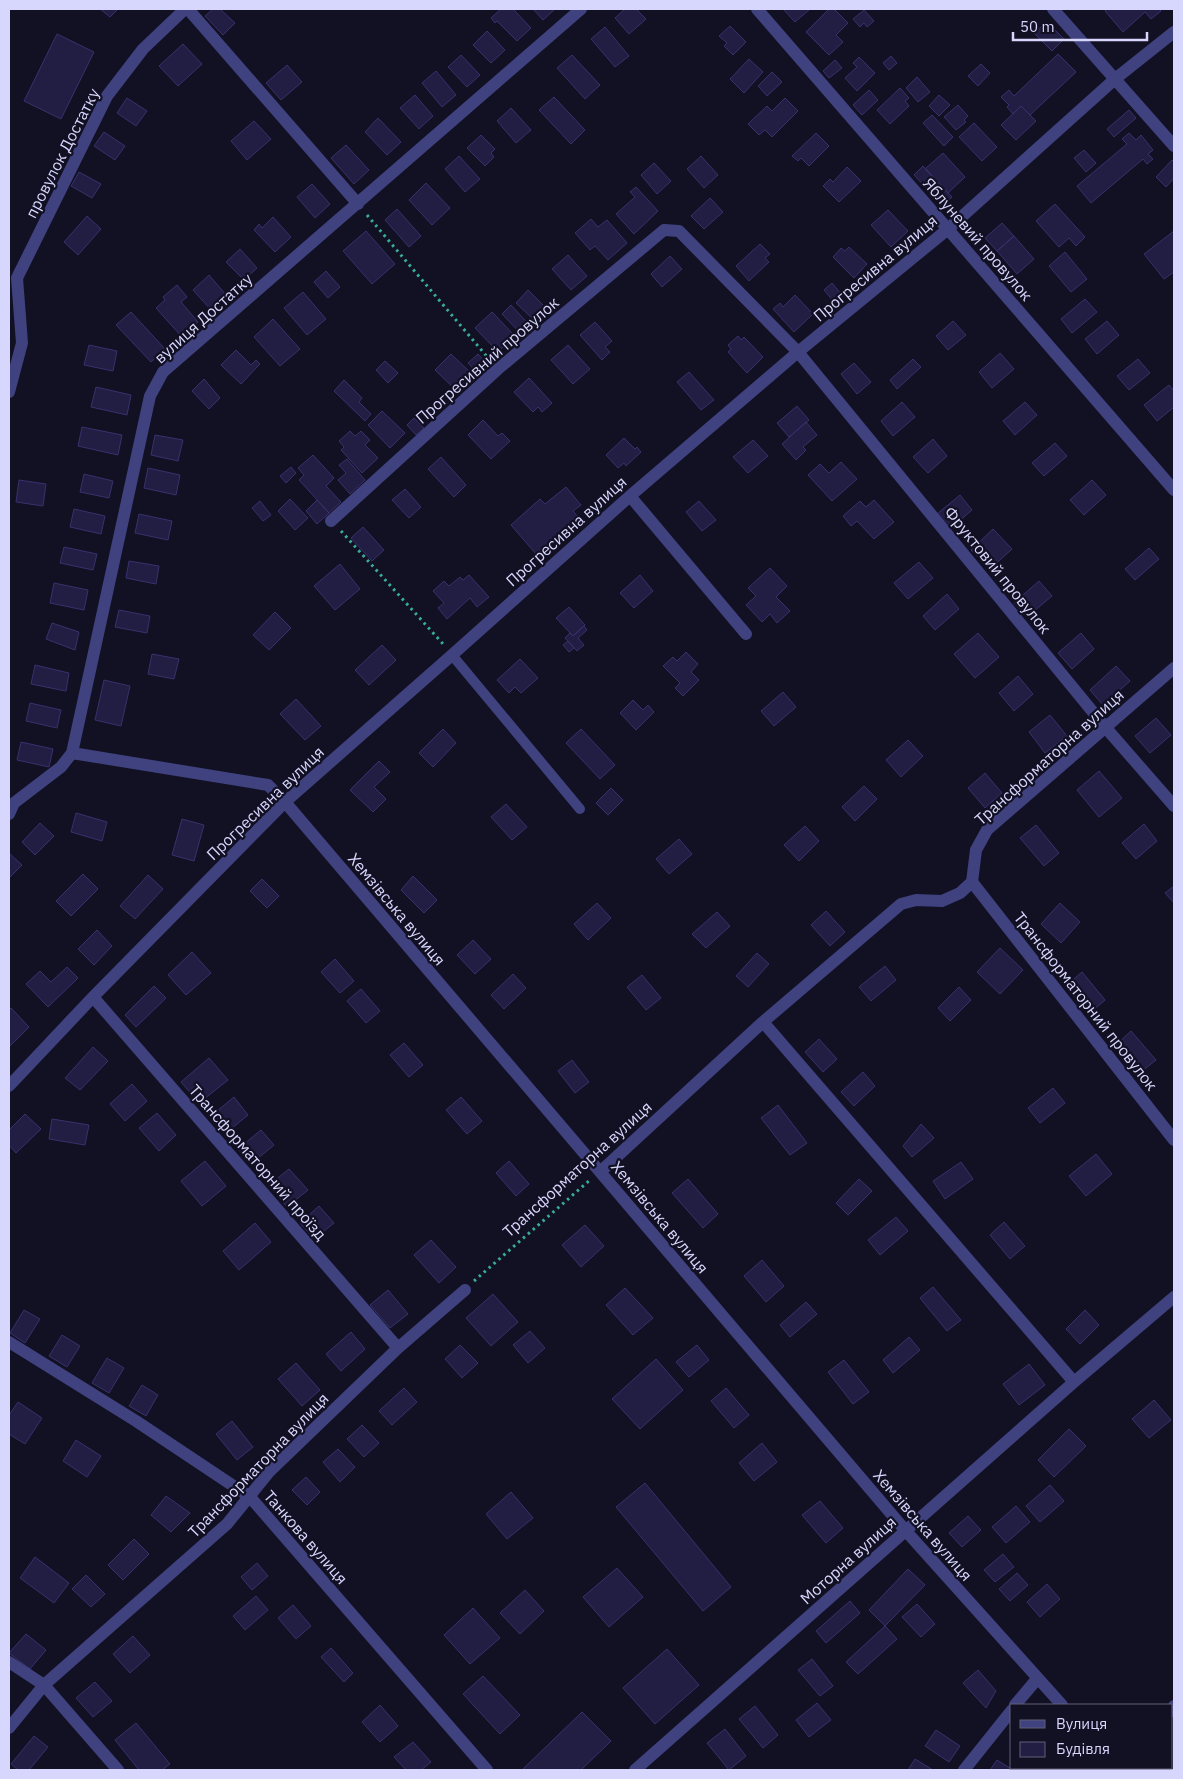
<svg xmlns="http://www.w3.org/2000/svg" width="1183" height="1779" font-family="'IBM Plex Sans',sans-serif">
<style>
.building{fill:#221e43;stroke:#38316d}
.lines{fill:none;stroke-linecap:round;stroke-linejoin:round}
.path{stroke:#38ad9c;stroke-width:3;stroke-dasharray:2.5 4;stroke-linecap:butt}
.lane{stroke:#3f427f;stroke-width:10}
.street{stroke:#3f427f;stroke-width:12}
.labels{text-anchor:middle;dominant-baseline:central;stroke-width:4.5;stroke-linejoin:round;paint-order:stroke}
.street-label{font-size:16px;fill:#d7d6fc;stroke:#121023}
</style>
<rect width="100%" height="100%" fill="#121023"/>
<path class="building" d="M100,9H118L110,17Z
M213,9H220L235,23L223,35L205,16Z
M501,9H513L531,28L517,41L497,21L495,23L491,18Z
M533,9H555L543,20Z
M625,9H636L646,19L629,34L615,18Z
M783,9H810L795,22Z
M829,9H834L848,23L836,35L843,42L829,55L806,32Z
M1107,9H1159L1161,11L1151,19L1145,12L1123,32L1105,11Z
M864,10L874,21L867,27L864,23L860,27L853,19Z
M730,26L746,42L733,55L724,46L727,43L719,36Z
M605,27L629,56L615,67L591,39Z
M1041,27L1046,33L1052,27L1064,39L1052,51L1034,33Z
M487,31L505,50L491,63L473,45Z
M57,34L94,52L61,119L24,101Z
M183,44L202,64L178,86L159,66Z
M1058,54L1076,72L1030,115L1021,106L1013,114L1007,107L1009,105L1001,97L1009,90L1014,96Z
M461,55L480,75L467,87L448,67Z
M572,55L600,85L585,99L557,68Z
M891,56L897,63L889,70L883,63Z
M859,57L875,73L857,91L845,78L857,67L853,63Z
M749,59L763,72L744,93L730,79Z
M835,60L842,68L829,78L823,71Z
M981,64L990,73L978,86L968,76Z
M287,65L302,82L281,100L266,83Z
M436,71L456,95L442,107L422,83Z
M772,72L782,82L767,96L758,86Z
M917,77L930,92L918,102L906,88Z
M900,88L909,98L905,101L909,106L890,124L877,110Z
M869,90L878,100L862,115L853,105Z
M415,95L433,116L419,129L400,108Z
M939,95L950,105L939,116L929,106Z
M554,97L585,130L571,144L539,110Z
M127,98L147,111L136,126L117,113Z
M785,98L798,111L772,137L765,130L759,135L748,124L767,106L772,111Z
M958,105L968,116L964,120L966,122L956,130L944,117Z
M1021,106L1036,121L1016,140L1001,125Z
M511,108L531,130L516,143L497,121Z
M1129,110L1136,118L1114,137L1107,129Z
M932,115L953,137L944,146L923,123Z
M378,118L401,142L387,155L365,132Z
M254,121L271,139L247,160L231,141Z
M974,123L997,147L982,161L959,137Z
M104,132L125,146L115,160L94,146Z
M816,133L829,146L809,166L801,158L798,161L792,156Z
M1129,133L1136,140L1141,135L1153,150L1148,154L1153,159L1147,164L1143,159L1091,203L1077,186L1127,144L1122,139Z
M481,135L495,149L491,153L494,157L485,166L467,148Z
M346,145L369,170L354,184L331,158Z
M1084,150L1096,163L1086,172L1074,158Z
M943,153L965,177L948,193L925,169Z
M459,156L480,179L465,192L445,169Z
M701,156L718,175L704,188L687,169Z
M1172,160L1174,162V178L1166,187L1156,177Z
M654,163L671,181L657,194L641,175Z
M923,166L952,197L943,206L914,175Z
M847,167L861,181L839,202L823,186L830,179L833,182Z
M79,172L101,184L92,198L71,186Z
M426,183L450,208L432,225L409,200Z
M312,184L330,204L315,218L297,197Z
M636,187L658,211L634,234L616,214L635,197L630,192Z
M710,198L723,212L704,229L691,216Z
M1055,204L1085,237L1076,246L1069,238L1059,247L1036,221Z
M397,209L421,236L409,247L385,220Z
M888,210L908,231L891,247L871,225Z
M87,216L101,229L78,255L64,242Z
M273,217L291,237L275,252L254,230L259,224L262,228Z
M591,219L598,227L607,220L627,243L608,260L595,246L590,250L575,233Z
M1002,223L1014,236L997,251L985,238Z
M366,231L395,264L372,284L343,251Z
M1174,231V272L1164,279L1144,254Z
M1014,236L1034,259L1017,274L997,251Z
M760,244L770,254L765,258L769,262L749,281L736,266Z
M849,247L867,264L854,278L833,257L841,248L845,251Z
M240,249L257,268L244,280L226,262Z
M1065,252L1087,279L1071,292L1049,266Z
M568,255L587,276L571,290L552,269Z
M670,256L682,269L662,287L651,274Z
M326,271L340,287L328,298L314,282Z
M209,275L227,296L211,310L193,290Z
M832,283L843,296L835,303L824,290Z
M177,285L187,297L181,302L198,322L181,336L156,308L165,300L163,297Z
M528,290L547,309L535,321L516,303Z
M303,292L326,319L307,335L284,308Z
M795,295L813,314L794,332L773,309L780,303L783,307Z
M1085,299L1097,312L1072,333L1061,319Z
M511,305L535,331L526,339L502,314Z
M131,312L165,349L151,362L116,325Z
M492,312L515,336L498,352L475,328Z
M273,319L300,349L280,366L254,337Z
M953,321L966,335L948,350L936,336Z
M1107,321L1119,335L1097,354L1085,339Z
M595,322L612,341L605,347L610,352L602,360L580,335Z
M738,336L741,340L744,337L763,357L747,373L728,352L731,349L728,345Z
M89,345L117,351L113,371L84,365Z
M568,345L590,369L573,384L551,360Z
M236,350L251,365L256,360L260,364L241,384L221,365Z
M1000,353L1014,369L992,388L979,372Z
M451,354L473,375L457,391L435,370Z
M478,354L492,369L482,378L468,363Z
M913,359L921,367L897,389L890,380Z
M1138,359L1150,373L1129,390L1117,376Z
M385,361L398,373L388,383L376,370Z
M854,363L871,382L857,394L841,374Z
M689,372L714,400L701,410L677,382Z
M529,378L552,403L542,412L538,407L533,412L514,392Z
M204,379L220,398L209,409L192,391Z
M344,380L362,398L359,402L371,414L365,421L334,391Z
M1169,385L1174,391V407L1157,421L1144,405Z
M96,387L131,395L127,415L91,407Z
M902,402L915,417L893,436L881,421Z
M1025,402L1037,415L1015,435L1003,421Z
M797,406L809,420L789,437L777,423Z
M382,411L405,433L390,448L368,425Z
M414,418L424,428L416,435L407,425Z
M483,420L498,436L502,433L510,441L491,459L468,435Z
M806,422L817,435L803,447L806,450L796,460L782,444Z
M82,427L122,435L118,455L78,446Z
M350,431L355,436L361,431L370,440L365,445L378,458L362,473L341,450L344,447L339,441Z
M155,435L183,440L178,461L151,455Z
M624,438L635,449L637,447L641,452L626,466L624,463L618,468L606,455Z
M933,439L947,456L928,473L913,457Z
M753,440L768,456L748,473L733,457Z
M1055,443L1067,456L1044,476L1032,463Z
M313,455L334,478L326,486L341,502L329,513L299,480L304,475L298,468Z
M441,457L466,485L454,497L428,469Z
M347,459L365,480L350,494L338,480L346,473L339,465Z
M841,462L857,479L832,501L808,475L820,464L829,473Z
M291,467L296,473L286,483L280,476Z
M148,468L180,475L176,495L144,488Z
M84,474L113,481L109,498L80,492Z
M19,480L46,484L43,506L16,502Z
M1092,480L1106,495L1084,515L1070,500Z
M566,487L581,505L573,511L577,516L571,521L573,523L536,554L511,525L540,499L545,504Z
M405,489L421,507L409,518L392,500Z
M960,495L972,510L950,529L937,514Z
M290,499L308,518L295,530L278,511Z
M317,500L329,513L317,524L306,511Z
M874,500L894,522L874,539L857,521L851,526L843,516L860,501L866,507Z
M260,501L271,515L263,521L252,508Z
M699,501L716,520L702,531L686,512Z
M74,509L105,516L101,534L70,527Z
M139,514L172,521L168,540L135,533Z
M363,527L384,550L372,561L351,538Z
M993,529L1012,549L990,569L971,550Z
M64,547L97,554L93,570L60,563Z
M1149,548L1159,559L1135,580L1125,569Z
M129,561L159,566L156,584L126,578Z
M919,562L933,578L908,599L894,583Z
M340,564L360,589L335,610L314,586Z
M770,568L787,586L776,597L790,611L777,623L770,614L762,622L746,605L756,596L748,588Z
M469,575L489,597L477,607L470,598L447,619L438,608L444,603L433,591L444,581L449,586L460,577L463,580Z
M640,575L653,591L634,608L620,593Z
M1039,581L1052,596L1027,617L1014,603Z
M54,583L88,590L84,610L50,603Z
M947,594L959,609L935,630L923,616Z
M569,607L585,625L573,636L556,618Z
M119,610L150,616L147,633L115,627Z
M275,612L291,628L269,650L253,635Z
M52,623L79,632L75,650L46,639Z
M584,626L587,630L578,638L584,645L577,651L565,638L570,633L573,636Z
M978,633L999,657L975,678L954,654Z
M1081,633L1094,649L1072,669L1058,653Z
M568,641L574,648L569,652L563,645Z
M382,645L396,660L369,685L355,670Z
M686,652L698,664L691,672L699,680L683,696L675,688L680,683L663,666L673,657L677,661Z
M152,654L179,659L174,679L148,674Z
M520,659L538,678L521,693L515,687L509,693L497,680Z
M35,665L69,673L66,691L31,684Z
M1116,666L1130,681L1103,705L1090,690Z
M1018,676L1033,694L1014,711L999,693Z
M104,680L130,686L121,726L95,720Z
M783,692L796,707L774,726L761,711Z
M296,699L321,726L305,740L280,714Z
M633,700L643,710L648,705L654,712L636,730L620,713Z
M30,703L61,710L57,728L26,721Z
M1050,715L1067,736L1045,753L1029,732Z
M1156,718L1171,735L1150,753L1135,736Z
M443,729L456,743L433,767L419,753Z
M581,729L615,765L600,779L566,743Z
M908,740L923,756L901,777L886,760Z
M21,742L53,749L49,767L17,760Z
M379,761L390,772L374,787L386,799L373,812L350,790Z
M1099,771L1122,798L1099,817L1077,790Z
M985,773L1002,793L985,808L968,788Z
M864,786L877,799L855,821L842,807Z
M611,788L623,800L608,815L596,803Z
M506,804L527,827L512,840L491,817Z
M76,813L107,822L102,841L71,832Z
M182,819L204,825L194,861L172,855Z
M40,823L54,836L35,855L22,842Z
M1144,824L1157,841L1136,859L1122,843Z
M1036,825L1059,853L1044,866L1020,838Z
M805,826L819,841L799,861L784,845Z
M679,839L692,854L669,874L656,859Z
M10,854L22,865L9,878V855Z
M83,874L98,889L71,916L56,901Z
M148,875L163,889L135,919L120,906Z
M413,876L437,900L424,913L401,890Z
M262,879L279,896L267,908L250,891Z
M1174,886V903L1165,893Z
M597,903L611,918L588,940L574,924Z
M1060,903L1080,922L1061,943L1041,924Z
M826,911L845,932L830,946L811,925Z
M717,912L730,926L706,948L692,934Z
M97,930L112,946L94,965L78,949Z
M473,940L491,959L475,974L457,955Z
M1000,948L1023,970L1000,994L977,972Z
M192,952L211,973L186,995L168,975Z
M757,953L769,964L748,987L736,976Z
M335,959L354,981L340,993L321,972Z
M885,966L896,980L871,1001L859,987Z
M67,967L78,978L48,1007L26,984L40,971L51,982Z
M1082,972L1105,1000L1089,1014L1066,986Z
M513,974L526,988L504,1009L491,995Z
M642,975L661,998L646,1010L627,987Z
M154,986L166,998L136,1027L125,1015Z
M959,987L971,1000L950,1021L938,1008Z
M361,989L380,1011L366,1023L347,1001Z
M11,1008L29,1027L9,1047V1010Z
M1131,1031L1156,1060L1141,1072L1117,1044Z
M819,1039L837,1059L823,1072L805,1052Z
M404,1043L423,1065L409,1077L390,1055Z
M93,1047L108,1061L80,1090L65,1078Z
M209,1058L228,1080L199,1103L181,1082Z
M572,1060L589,1082L575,1093L558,1071Z
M863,1072L875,1086L854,1106L841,1092Z
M132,1084L147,1101L125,1121L110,1104Z
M1053,1088L1065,1103L1040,1123L1028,1108Z
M234,1097L248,1115L225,1134L211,1116Z
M461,1097L482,1121L467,1134L446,1110Z
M778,1105L807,1143L790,1155L761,1118Z
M157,1113L176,1135L159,1151L139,1128Z
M25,1114L41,1129L16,1153L9,1145V1130Z
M52,1119L89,1125L85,1145L49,1139Z
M921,1124L934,1138L912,1157L903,1146Z
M261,1130L274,1145L251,1164L238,1149Z
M1096,1154L1112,1174L1086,1196L1069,1176Z
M205,1161L226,1186L202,1206L181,1181Z
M509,1161L529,1184L516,1196L496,1173Z
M961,1162L973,1179L945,1199L933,1181Z
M289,1169L308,1190L287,1207L269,1185Z
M688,1179L718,1214L703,1228L672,1193Z
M859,1179L872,1191L848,1215L836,1203Z
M319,1206L334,1223L314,1239L300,1223Z
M896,1217L908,1231L880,1255L868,1240Z
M1004,1222L1025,1246L1010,1259L990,1235Z
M255,1223L271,1242L239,1270L223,1251Z
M585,1225L604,1246L581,1267L562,1245Z
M431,1240L456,1267L439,1283L414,1255Z
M762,1260L784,1286L766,1302L744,1276Z
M933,1287L961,1320L947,1331L920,1298Z
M625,1288L653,1318L633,1335L606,1305Z
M388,1290L408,1314L390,1328L370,1305Z
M493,1294L518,1322L491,1346L466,1318Z
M806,1302L817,1314L790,1337L780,1325Z
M24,1310L40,1319L25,1343L10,1333Z
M1085,1310L1099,1325L1080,1344L1066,1329Z
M530,1331L545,1348L528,1363L513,1345Z
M351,1332L365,1349L341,1371L326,1354Z
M62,1335L80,1346L67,1367L49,1356Z
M909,1337L920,1350L893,1373L883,1360Z
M460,1345L478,1363L462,1378L445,1359Z
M697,1345L709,1360L689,1377L676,1362Z
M107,1358L124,1368L109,1393L92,1383Z
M656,1359L683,1390L640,1429L612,1399Z
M844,1360L869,1392L853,1404L828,1372Z
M296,1363L320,1390L302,1406L278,1379Z
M1029,1364L1045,1385L1019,1405L1003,1384Z
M142,1385L158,1395L146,1416L129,1406Z
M404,1388L417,1402L392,1425L379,1411Z
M726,1388L749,1415L734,1428L711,1401Z
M1154,1400L1171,1420L1149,1438L1132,1419Z
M18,1402L42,1418L25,1444L9,1434V1415Z
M232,1421L253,1447L237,1460L216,1434Z
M362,1425L379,1443L364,1457L347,1439Z
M1069,1429L1086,1446L1054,1477L1038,1460Z
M76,1440L101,1456L87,1477L63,1461Z
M762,1443L777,1462L754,1481L739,1463Z
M338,1449L355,1467L340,1482L323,1462Z
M306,1477L320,1492L307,1505L292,1490Z
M645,1483L731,1587L703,1611L616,1507Z
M1050,1485L1064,1501L1040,1522L1026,1506Z
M511,1492L533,1518L507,1539L486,1514Z
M166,1496L190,1513L171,1532L151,1515Z
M820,1501L843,1528L826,1543L802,1515Z
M1016,1506L1030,1522L1006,1543L992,1527Z
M968,1516L981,1530L962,1547L949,1533Z
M134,1539L149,1554L123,1580L108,1565Z
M1003,1554L1014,1567L995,1582L984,1570Z
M35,1557L69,1583L54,1603L20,1578Z
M257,1563L268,1576L252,1590L241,1577Z
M617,1568L643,1597L609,1627L583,1597Z
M908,1569L925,1585L885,1626L869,1610Z
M1017,1573L1028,1585L1010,1601L999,1589Z
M86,1575L105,1594L91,1607L72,1589Z
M1047,1584L1060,1599L1040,1617L1027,1602Z
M525,1590L544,1611L520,1634L500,1613Z
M256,1596L268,1610L245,1630L233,1616Z
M850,1601L860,1613L826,1643L816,1631Z
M917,1604L935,1624L921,1637L902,1617Z
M293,1605L311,1626L296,1639L278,1618Z
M473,1608L500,1638L470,1664L444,1635Z
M885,1626L897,1639L858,1674L846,1662Z
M26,1634L46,1650L30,1669L9,1653Z
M133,1636L150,1655L130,1673L113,1654Z
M331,1648L353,1673L344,1682L321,1657Z
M667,1649L699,1685L655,1724L623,1688Z
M812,1659L833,1686L820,1696L798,1670Z
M978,1670L996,1691L986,1708L963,1683Z
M483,1676L520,1715L500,1734L463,1694Z
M95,1682L112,1701L93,1717L76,1698Z
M817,1703L831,1720L809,1737L796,1720Z
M380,1705L398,1726L380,1742L362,1722Z
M755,1706L778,1735L763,1748L739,1719Z
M582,1712L611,1741L581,1770H522Z
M136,1723L170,1764L162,1770H139L115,1740Z
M725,1729L746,1756L729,1770L707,1743Z
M936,1730L960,1746L949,1762L925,1746Z
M34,1736L48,1747L29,1770H18L11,1764Z
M413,1742L431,1762L421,1770H406L394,1757Z
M915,1759L933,1770H908Z
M997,1760L1013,1770H990Z"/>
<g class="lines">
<path class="path" d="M367,215L489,359
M341,531L444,645
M474,1281L590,1180"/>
<path class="lane" d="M452,655L580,809"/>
<path class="street" d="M188,9L358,204
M757,9L1174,490
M1053,9L1174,146
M9,392L22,343L17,278L107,96L143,49L185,9
M630,496L746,634
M331,521L498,369L664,230L679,231L798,352L1106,728L1174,806
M72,753L268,785L285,802L905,1530L1062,1705
M9,814L14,803L61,767L72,753L150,396L163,372L581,9
M972,882L1174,1140
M93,997L398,1348
M763,1022L1074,1382
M9,1086L93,997L285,802L452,655L630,496L798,352L948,229L1115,79L1174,32
M600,1172L763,1022L901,904L916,900L942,901L960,893L972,882L976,850L987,830L1174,668
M9,1342L136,1421L250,1497L487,1770
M9,1662L44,1685L118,1770
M1015,1705L1037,1679
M1172,1711L1174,1706
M9,1728L44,1685L227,1524L269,1472L398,1348L465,1290
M1122,1768L1124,1770
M635,1770L1074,1382L1174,1297
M964,1770L1012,1710
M1139,1770L1141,1768"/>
</g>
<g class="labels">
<g class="street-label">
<text transform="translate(62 153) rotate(-63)">провулок Достатку</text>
<text transform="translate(978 239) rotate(49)">Яблуневий провулок</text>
<text transform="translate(875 268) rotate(-40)">Прогресивна вулиця</text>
<text transform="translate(203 318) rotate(-42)">вулиця Достатку</text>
<text transform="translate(487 360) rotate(-41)">Прогресивний провулок</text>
<text transform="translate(566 531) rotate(-42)">Прогресивна вулиця</text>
<text transform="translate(998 570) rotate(51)">Фруктовий провулок</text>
<text transform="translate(1049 757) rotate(-42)">Трансформаторна вулиця</text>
<text transform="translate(265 803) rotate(-44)">Прогресивна вулиця</text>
<text transform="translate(397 909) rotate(50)">Хемзівська вулиця</text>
<text transform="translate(1086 1001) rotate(52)">Трансформаторний провулок</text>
<text transform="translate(258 1162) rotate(49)">Трансформаторний проїзд</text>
<text transform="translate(577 1169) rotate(-42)">Трансформаторна вулиця</text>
<text transform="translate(660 1217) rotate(50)">Хемзівська вулиця</text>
<text transform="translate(258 1465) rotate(-46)">Трансформаторна вулиця</text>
<text transform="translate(923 1525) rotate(49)">Хемзівська вулиця</text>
<text transform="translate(306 1537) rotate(49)">Танкова вулиця</text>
<text transform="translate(848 1560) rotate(-42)">Моторна вулиця</text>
</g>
</g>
<rect width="1183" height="1779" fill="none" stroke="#d7d6fc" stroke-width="20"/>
<rect x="1010" y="1704" width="162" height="65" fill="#121023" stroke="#615f7a"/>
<rect x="1020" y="1720" width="25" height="8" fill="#3f427f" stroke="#615f7a"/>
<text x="1056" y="1729" font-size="15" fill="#d7d6fc">Вулиця</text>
<rect x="1020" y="1742" width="25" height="15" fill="#221e43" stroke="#615f7a"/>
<text x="1056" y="1754" font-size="15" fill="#d7d6fc">Будівля</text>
<path d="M1013 32v8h134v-8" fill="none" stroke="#d7d6fc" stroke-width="2.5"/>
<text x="1020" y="32" font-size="15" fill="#d7d6fc" stroke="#121023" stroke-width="4" paint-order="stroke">50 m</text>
</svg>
